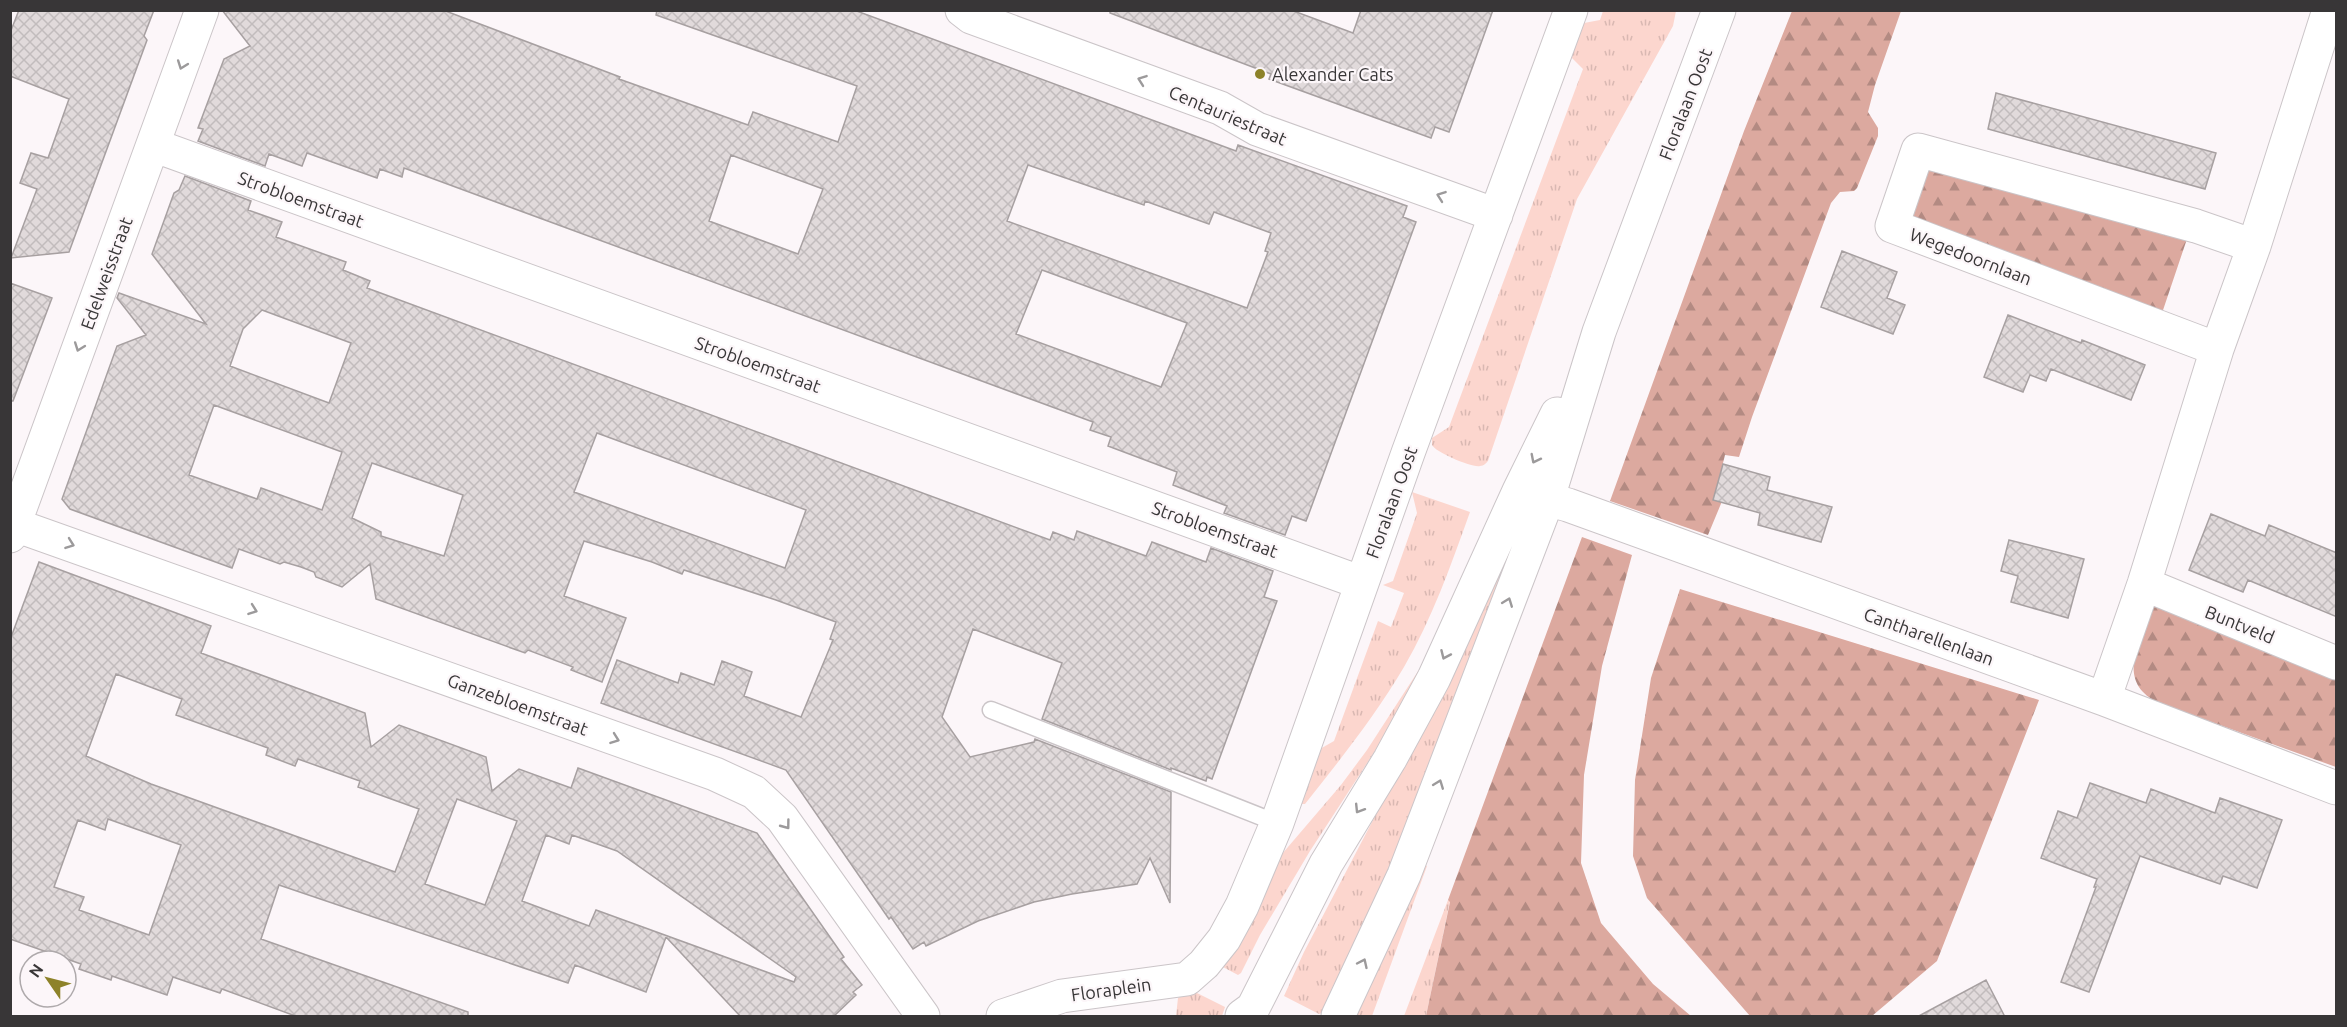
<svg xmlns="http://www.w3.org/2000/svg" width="2347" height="1027" font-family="Ubuntu,sans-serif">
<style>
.grass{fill:url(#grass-tufts)}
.forest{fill:url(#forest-firs)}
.building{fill:url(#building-cross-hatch);stroke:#a7a0a1;stroke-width:1.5;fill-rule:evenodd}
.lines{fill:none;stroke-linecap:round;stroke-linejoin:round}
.lane-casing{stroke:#cbc5c8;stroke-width:19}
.street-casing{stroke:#cbc5c8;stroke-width:35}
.secondary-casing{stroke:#cbc5c8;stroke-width:35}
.lane{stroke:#fff;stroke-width:16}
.street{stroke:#fff;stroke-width:33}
.secondary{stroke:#fff;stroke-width:33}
.oneway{stroke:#9c9a9b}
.poi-dot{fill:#8d8229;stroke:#fcf6f9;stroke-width:2}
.labels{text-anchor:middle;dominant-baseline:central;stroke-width:4.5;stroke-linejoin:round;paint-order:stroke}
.poi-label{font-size:18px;fill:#383637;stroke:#fcf6f9;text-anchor:start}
.street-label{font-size:18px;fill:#383637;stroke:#fcf6f9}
</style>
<defs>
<pattern id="grass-tufts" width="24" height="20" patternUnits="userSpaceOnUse" patternTransform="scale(1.5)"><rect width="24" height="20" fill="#fcd6ce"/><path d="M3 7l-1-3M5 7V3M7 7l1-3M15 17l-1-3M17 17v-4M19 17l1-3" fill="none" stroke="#d9b8b2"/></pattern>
<pattern id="forest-firs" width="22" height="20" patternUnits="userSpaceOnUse" patternTransform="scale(1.5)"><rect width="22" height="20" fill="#dca99f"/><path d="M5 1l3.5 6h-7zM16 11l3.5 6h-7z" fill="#b38a82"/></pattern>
<pattern id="building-cross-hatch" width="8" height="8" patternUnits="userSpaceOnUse" patternTransform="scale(1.5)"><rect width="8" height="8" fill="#e1dadb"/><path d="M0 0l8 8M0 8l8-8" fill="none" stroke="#c2bcbd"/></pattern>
</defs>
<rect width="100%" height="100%" fill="#fcf6f9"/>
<path class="grass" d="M1603,11H1676L1673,26L1577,199L1488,461C1486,463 1484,466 1480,466C1472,468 1435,452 1432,445V438L1449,427L1565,117L1583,69L1571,57L1584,23L1600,20Z
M1412,492L1470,512C1451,565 1432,619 1404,667C1375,716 1340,760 1305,804H1301L1320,749L1334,741L1378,621L1391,627L1404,593L1383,585L1393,581L1417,513Z
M1520,519H1528L1396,868L1332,988L1322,1013L1319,1014L1284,996L1304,952L1406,757Z
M1424,662L1427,671L1310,851L1260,935L1241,973L1238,975L1221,966L1282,854L1341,785L1367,750Z
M1421,864L1427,866L1372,1016H1350Z
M1448,900L1450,901L1426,1016H1404Z
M1193,991L1225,1007L1222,1016H1176L1178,998Z"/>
<path class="forest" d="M1792,11H1901L1875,85L1868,112L1878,128V136L1857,188L1854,191L1840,192L1831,203L1752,417L1739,457L1725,455L1719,479L1730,482L1708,535L1610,501L1744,131Z
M1923,166L2189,233L2159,322L1909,224Z
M1582,537L1632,555L1602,666L1584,775L1581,863L1601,923L1653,984L1691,1016H1426L1450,902L1448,900Z
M1680,589L2039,700L1937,961L1872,1016H1750L1647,898L1633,856L1635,780L1651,678Z
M2154,605L2336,675V767L2159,703C2113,681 2141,640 2154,605Z"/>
<path class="building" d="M19,10H154L144,36L147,40L69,252L11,258L37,189L20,183L31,153L48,158L69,99L10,76V33Z
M222,10H443L620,77L619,79L748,125L753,112L838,142L857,86L656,15L657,10H854L1236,151L1238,145L1407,206L1403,217L1416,222L1308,516L1306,521L1292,516L1285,535L1224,513L1227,506L1173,485L1177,472L1108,446L1111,437L1090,430L1093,422L404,168L402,177L380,169L377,178L307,153L302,166L269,154L265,166L198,141L203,129L198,128L224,59L250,46ZM731,155L823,189L798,254L709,221ZM1028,165L1144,205L1145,201L1209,224L1214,212L1271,233L1265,251L1268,252L1247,308L1007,221ZM1042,270L1187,323L1161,387L1016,334Z
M1110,10H1291L1353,33L1361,10H1493L1449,132L1435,127L1431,138L1269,79L1271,74L1110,13Z
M1996,93L2216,153L2205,189L1988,129Z
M185,176L251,201L248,210L282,222L276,237L346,262L343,270L370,281L367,288L1050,540L1053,532L1074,540L1077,531L1146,556L1152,542L1206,562L1211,548L1273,571L1264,597L1277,601L1212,779L1207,777L1206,781L1171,768V770L1042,719L1062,663L973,629L942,717L970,757L1034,742L1035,739L1171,792L1170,903L1150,858L1137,884L1072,894L1034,902L978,921L926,946L924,942L913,949L891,917L889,919L786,770L601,703L617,660L678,683L681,673L714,685L722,661L752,672L744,696L801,717L833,640L830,639L836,622L776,600L684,570L682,574L652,562L584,541L564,596L626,618L602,682L571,670L573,667L528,650L525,653L376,599L370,564L342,587L316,577L314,572L301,567L284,562L280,564L239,549L232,568L70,509L62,499L117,346L146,335L117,298L119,293L206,324L152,254L174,193L179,190ZM262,310L351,343L329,403L230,366L243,329ZM214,405L342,452L322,510L261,488L257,499L189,475ZM597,433L806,510L785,568L574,492ZM372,463L463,495L444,556L381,536V532L352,518Z
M1842,251L1897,272L1887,298L1905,305L1893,334L1821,307Z
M10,283L52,298L13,401H10Z
M2008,315L2081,343L2082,340L2145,365L2131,400L2051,369L2046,381L2030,375L2023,392L1984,377Z
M1723,464L1770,477L1767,490L1832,507L1821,542L1758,525L1760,513L1713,500Z
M2211,514L2265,536L2269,525L2337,553V617L2248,580L2243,592L2189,570Z
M2009,540L2084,559L2068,618L2011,602L2018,576L2001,571Z
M39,562L211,626L201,653L365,713L371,747L399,725L486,757L492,791L519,769L571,788L578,768L757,833L844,957L841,959L862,985L853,992L856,995L833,1017H741L666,937L646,992L575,965L568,983L279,885L261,939L468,1012V1017H298L222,989L220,993L173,977L167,995L112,976L111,980L79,969L81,964L10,939V640ZM116,674L182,699L176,715L268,748L266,755L295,766L298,759L357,780L360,781L358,787L419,809L395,872L151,784L86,756ZM457,799L517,821L485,905L425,884ZM108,819L181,845L149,935L79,910L84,897L54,887L78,820L105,830ZM546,835L569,844L572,835L617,851L796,977L794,982L596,910L589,926L522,901Z
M2090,783L2146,803L2151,789L2215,813L2220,798L2282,820L2257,888L2223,876L2220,884L2140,856L2089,992L2061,982L2096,887H2094L2097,879L2041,858L2058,811L2077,818Z
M1986,980L2005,1017H1917Z"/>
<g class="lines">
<g class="lane-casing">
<path id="lane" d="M991,710L1277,823"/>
</g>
<g class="street-casing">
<path id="street" d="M962,10L971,17L1220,108L1257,129L1496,215
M153,145L1362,583
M2217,349L1892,226L1918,150L2196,226L2254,246
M1521,492L1568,505L2104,699L2336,788
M15,525L715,774L754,792L782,818L923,1016
M10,536L202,10
M2144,584L2336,663
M2104,699L2144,584L2217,349L2254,246L2329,10
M1003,1016L1062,996L1187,979L1204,964L1224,939L1242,906L1277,823L1408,453L1571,10"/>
</g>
<g class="secondary-casing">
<path id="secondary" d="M1242,1016L1253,1008L1326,864L1390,759L1434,678L1519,491L1557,414
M1338,1016L1404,875L1547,501L1599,332L1719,10"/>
</g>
<use href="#lane" class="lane"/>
<use href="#street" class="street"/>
<use href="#secondary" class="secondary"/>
</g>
<defs><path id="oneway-chevron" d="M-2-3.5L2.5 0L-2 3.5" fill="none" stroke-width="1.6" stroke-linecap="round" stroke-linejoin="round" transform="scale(1.5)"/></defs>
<g class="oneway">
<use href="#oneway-chevron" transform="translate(182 65) rotate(110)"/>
<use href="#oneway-chevron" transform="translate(1142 80) rotate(-160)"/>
<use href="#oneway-chevron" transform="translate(1441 196) rotate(-160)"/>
<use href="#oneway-chevron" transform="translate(79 347) rotate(110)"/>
<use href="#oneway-chevron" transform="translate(1535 459) rotate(117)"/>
<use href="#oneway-chevron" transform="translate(70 544) rotate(20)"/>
<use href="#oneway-chevron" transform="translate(1508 602) rotate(-69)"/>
<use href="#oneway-chevron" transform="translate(253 610) rotate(20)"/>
<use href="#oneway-chevron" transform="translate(1445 655) rotate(114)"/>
<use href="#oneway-chevron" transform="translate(615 739) rotate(20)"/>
<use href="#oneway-chevron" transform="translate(1439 784) rotate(-69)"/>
<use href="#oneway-chevron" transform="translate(1359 809) rotate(122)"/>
<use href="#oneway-chevron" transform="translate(786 825) rotate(53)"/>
<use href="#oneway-chevron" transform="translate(1363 963) rotate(-65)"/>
</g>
<circle class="poi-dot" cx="1260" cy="74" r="6"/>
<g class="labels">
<g class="poi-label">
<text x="1272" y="74">Alexander Cats</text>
</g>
<g class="street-label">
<text transform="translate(1685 104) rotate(-69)">Floralaan Oost</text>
<text transform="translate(1228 115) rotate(23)">Centauriestraat</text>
<text transform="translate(301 199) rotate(20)">Strobloemstraat</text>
<text transform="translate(1971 256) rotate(21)">Wegedoornlaan</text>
<text transform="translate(106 273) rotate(-70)">Edelweisstraat</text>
<text transform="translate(758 364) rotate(20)">Strobloemstraat</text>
<text transform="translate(1391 502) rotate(-70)">Floralaan Oost</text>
<text transform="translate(1215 529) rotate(20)">Strobloemstraat</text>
<text transform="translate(2240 624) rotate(22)">Buntveld</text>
<text transform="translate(1929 636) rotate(20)">Cantharellenlaan</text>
<text transform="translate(518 704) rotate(20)">Ganzebloemstraat</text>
<text transform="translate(1111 989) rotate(-8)">Floraplein</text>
</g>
</g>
<rect width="2347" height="1027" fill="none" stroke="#383637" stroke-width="24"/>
<g transform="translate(48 979) rotate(305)"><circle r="28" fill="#fcf6f9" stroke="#aea9ab" stroke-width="1.5"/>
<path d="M0-4.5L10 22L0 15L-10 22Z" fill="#8d8229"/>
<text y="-9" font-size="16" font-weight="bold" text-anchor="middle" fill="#383637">N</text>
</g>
</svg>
